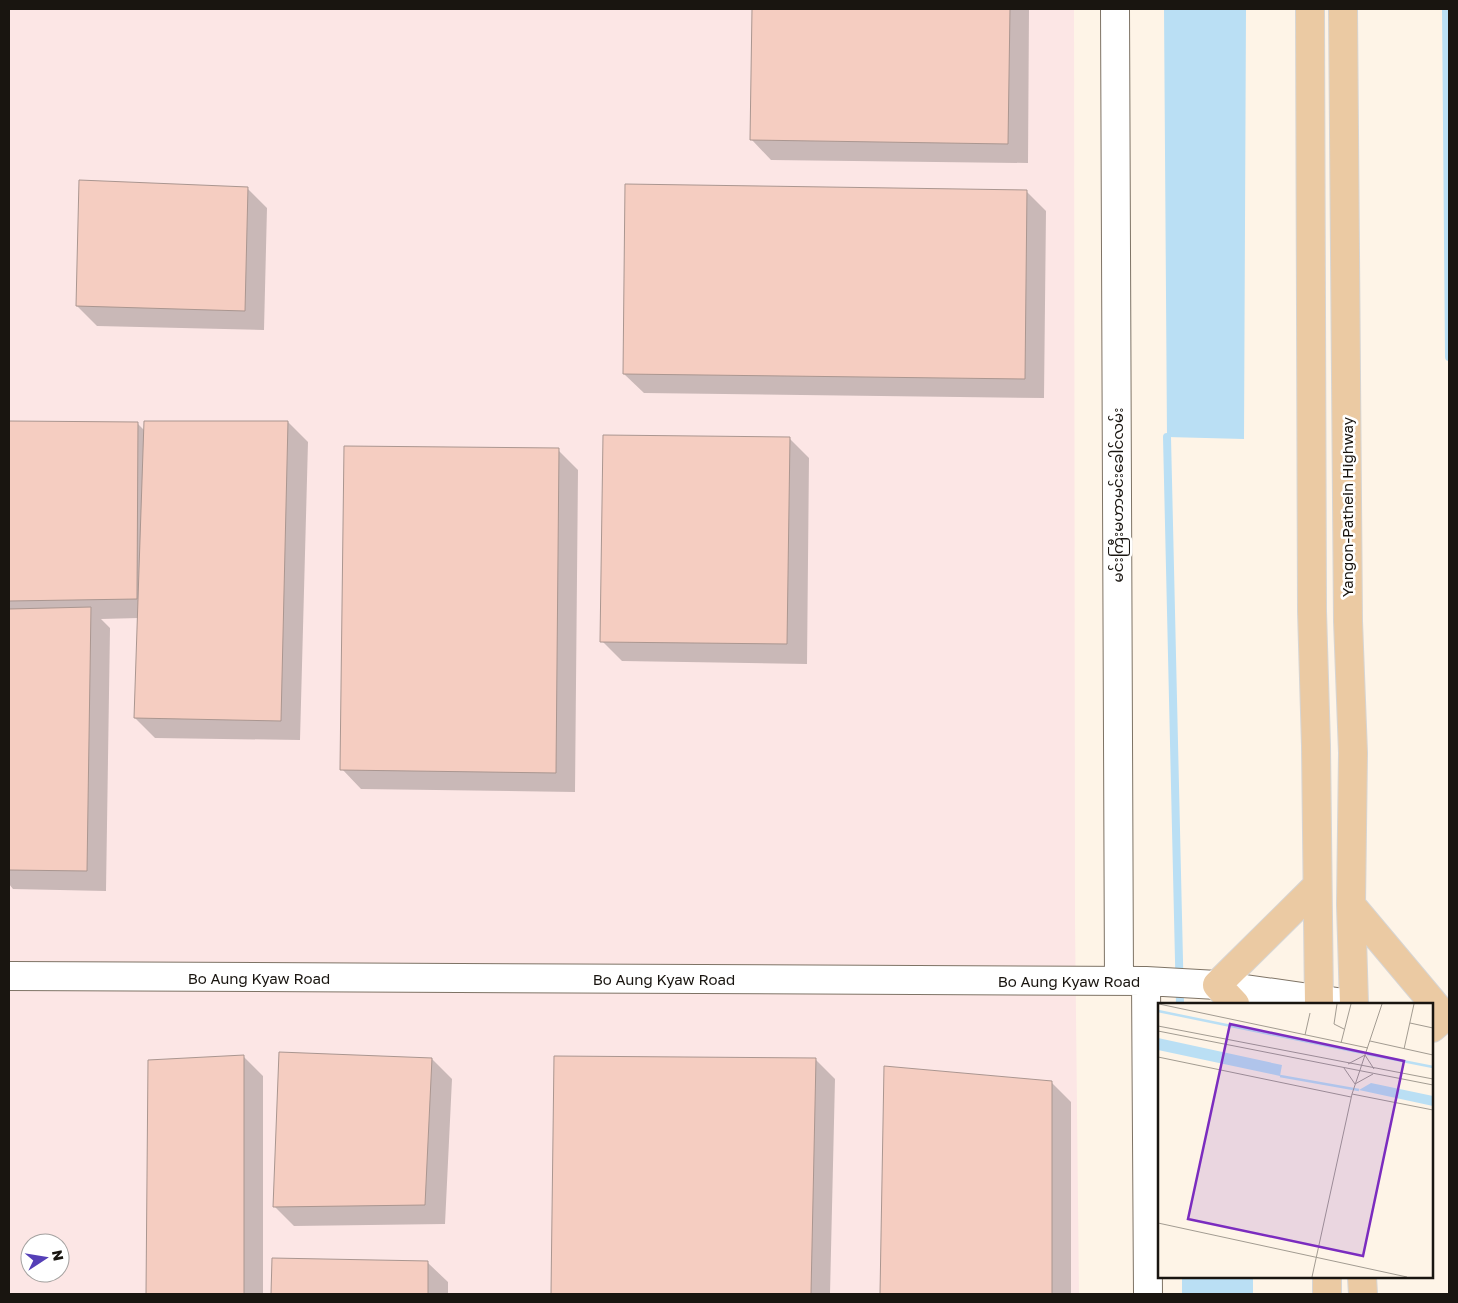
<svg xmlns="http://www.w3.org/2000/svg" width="1458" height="1303" font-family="'Golos Text','Noto Sans Myanmar',sans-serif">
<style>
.industrial{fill:#fce6e5;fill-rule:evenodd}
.water{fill:#badff4}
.shadow{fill:#0003}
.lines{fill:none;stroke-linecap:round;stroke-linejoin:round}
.stream{stroke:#badff4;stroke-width:8}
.building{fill:#f5cdc1;stroke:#aa9690}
.minor-casing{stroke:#7e7365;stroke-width:30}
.major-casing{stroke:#d6d5d4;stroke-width:30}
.minor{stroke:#fff;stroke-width:28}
.major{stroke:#ebcaa3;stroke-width:28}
.labels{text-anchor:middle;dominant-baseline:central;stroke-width:5;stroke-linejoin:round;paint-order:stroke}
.street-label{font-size:15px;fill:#191510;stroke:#fff}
.inset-river{fill:none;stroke:#badff4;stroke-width:2.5}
.inset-road{fill:none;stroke:#a29b91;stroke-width:1}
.view{fill:#7b2cbf;fill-opacity:0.15;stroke:#7b2cbf;stroke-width:2.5}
.inset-edge{fill:none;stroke:#191510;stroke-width:2.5}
</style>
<rect width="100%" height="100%" fill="#fef4e7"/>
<path class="industrial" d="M9,9H1074L1075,922L1079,1294H9ZM30,1243H60V1273H30Z"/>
<path class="water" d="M1164,9H1246L1244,439L1167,437Z
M1182,1277H1253V1294H1182Z"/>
<path class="shadow" d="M753,9H1029L1028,163L771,160L752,140Z
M247,188L267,208L264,330L97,326L77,306Z
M1026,191L1046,211L1044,398L644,393L624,374Z
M9,422L138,424L145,431L288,422L308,442L300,740L155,738L135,718L139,618L101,619L110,628L106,891L13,889L9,884Z
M789,438L809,458L807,664L622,661L602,641Z
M558,450L578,470L575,792L361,789L342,769Z
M243,1056L263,1076V1294H147L149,1061Z
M555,1057L815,1059L835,1079L830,1294H552Z
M432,1059L452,1079L445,1224L294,1226L274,1206Z
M885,1067L1051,1082L1071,1102V1294H881Z
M273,1259L428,1263L448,1282V1294H273Z"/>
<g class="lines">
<path class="stream" d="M1446,9L1449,357
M1167,437L1180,1004"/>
</g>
<path class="building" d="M752,9H1010L1008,144L750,140Z
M79,180L248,187L245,311L76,306Z
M625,184L1027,190L1025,379L623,374Z
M9,421L138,422L137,599L9,601Z
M144,421H288L281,721L134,718Z
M603,435L790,437L787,644L600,642Z
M344,446L559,448L556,773L340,770Z
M91,607L87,871L9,870V609Z
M279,1052L432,1058L425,1205L273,1207Z
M244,1055V1294H146L148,1060Z
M554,1056L816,1058L811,1294H551Z
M884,1066L1052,1081V1294H880Z
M272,1258L428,1261V1294H271Z"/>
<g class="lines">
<g class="minor-casing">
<path id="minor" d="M1115,9L1119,981
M9,976L1146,981L1217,985L1351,1004
M1146,981L1148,1294"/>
</g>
<g class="major-casing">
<path id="major" d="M1310,9L1312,611L1316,746L1319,1004
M1343,9L1348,621L1353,753L1351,905L1354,1004
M1351,905L1445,1017L1432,1028
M1235,1004L1217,985L1316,887
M1327,1277V1294
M1362,1277L1363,1294"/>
</g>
<use href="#minor" class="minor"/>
<use href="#major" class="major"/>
</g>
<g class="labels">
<g class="street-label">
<text transform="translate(1117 495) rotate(-90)">မင်းကြီးမဟာမင်းခေါင်လမ်း</text>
<text transform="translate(1347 507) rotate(-90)">Yangon-Pathein Highway</text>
<text x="259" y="978">Bo Aung Kyaw Road</text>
<text x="664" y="979">Bo Aung Kyaw Road</text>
<text x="1069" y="981">Bo Aung Kyaw Road</text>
</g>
</g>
<g transform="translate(1158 1003)">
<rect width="275" height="275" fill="#fef4e7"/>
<path d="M0,35L124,62L122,73L0,47ZM213,80L275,93V103L201,87Z" fill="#badff4"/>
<path class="inset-river" d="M0,8L205,50M209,51L275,64M122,73L201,87"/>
<path class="inset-road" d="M1,1L210,45M179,1L176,21L186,26M252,20L275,25M0,23L275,76M0,28L275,82M147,32L152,10M212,38L275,52M183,40L193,1M246,46L256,1M0,54L193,94M190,61L207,52L216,66M186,65L197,81L215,71M194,91L275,107M0,220L249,274M154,274L194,91L224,1"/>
<path class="view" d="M72,21L246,58L205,253L30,216Z"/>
<rect width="275" height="275" class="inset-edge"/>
</g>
<rect width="1458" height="1303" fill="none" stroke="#191510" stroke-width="20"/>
<g transform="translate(45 1258) rotate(78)"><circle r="24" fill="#ffffff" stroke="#a3a19f"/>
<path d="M0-4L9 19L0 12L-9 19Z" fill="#553fb7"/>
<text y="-8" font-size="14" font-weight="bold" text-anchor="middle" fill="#191510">N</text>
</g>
</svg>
